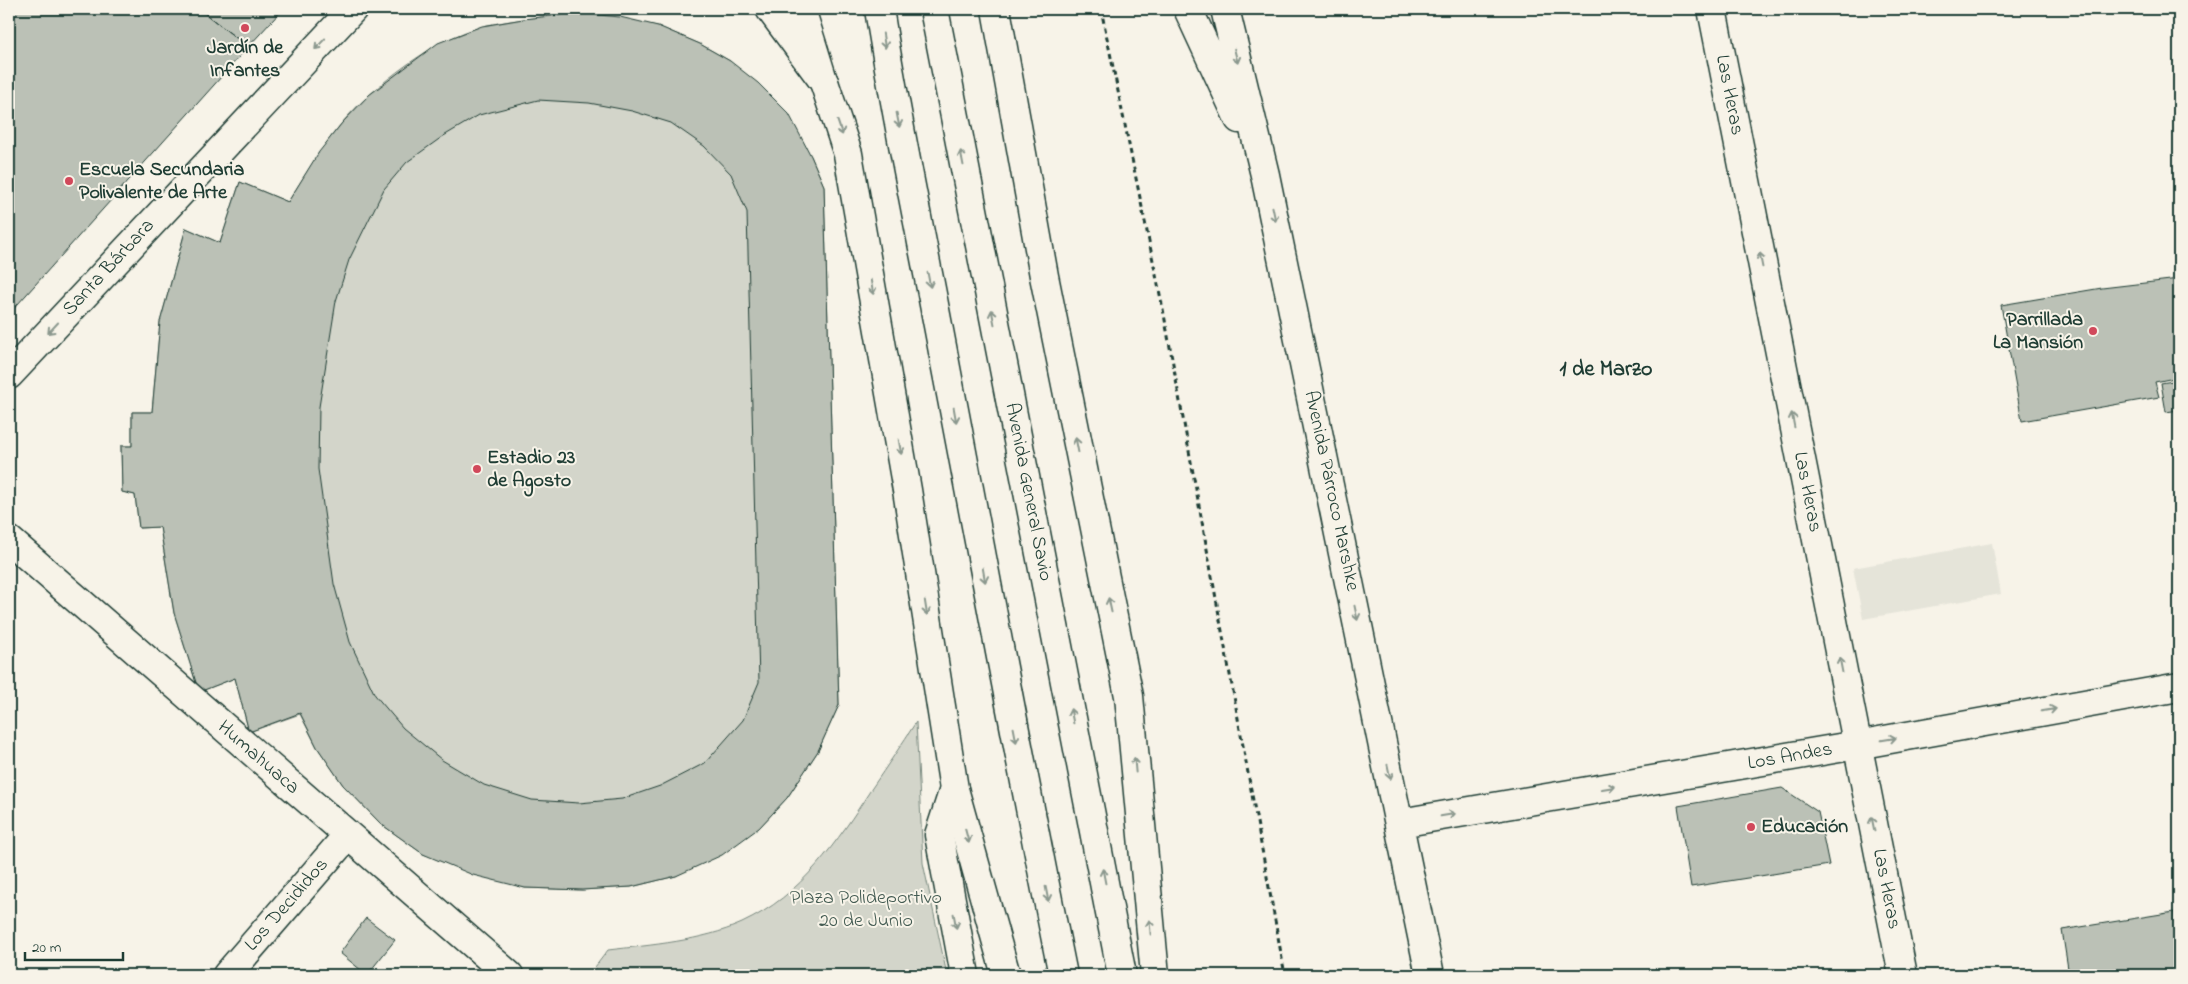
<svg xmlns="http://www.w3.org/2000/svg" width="2188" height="984" font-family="'Indie Flower',sans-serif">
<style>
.built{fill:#e5e4d9}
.green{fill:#d3d5ca;stroke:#79897f}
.building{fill:#bbc1b6;stroke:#1f3d34;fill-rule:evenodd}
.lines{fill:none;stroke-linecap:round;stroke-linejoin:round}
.minor-casing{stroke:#1f3d34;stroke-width:31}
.major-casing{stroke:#1f3d34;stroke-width:31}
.highway-casing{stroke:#1f3d34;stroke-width:31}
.path{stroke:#1f3d34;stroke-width:3;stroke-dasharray:5 4;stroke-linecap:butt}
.minor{stroke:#f7f3e8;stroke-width:28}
.major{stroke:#f7f3e8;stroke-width:28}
.highway{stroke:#f7f3e8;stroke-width:28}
.oneway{stroke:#8b988e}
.poi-dot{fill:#d1495b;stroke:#f7f3e8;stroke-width:2}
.labels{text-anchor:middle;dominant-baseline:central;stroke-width:4;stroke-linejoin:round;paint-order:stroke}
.poi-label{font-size:20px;font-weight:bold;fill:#1f3d34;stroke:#f7f3e8;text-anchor:start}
.street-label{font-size:20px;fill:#1f3d34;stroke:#f7f3e8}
.park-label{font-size:20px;fill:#435b52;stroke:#f7f3e8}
.quarter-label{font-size:22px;font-weight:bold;fill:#1f3d34;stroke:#f7f3e8}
</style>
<rect width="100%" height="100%" fill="#f7f3e8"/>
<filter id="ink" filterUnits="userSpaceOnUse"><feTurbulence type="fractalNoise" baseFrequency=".02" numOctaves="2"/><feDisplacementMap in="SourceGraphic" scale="10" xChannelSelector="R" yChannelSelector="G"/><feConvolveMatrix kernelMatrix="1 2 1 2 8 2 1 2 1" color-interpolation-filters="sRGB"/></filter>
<g filter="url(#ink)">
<path class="built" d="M1992,543L2001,594L1863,619L1853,568Z"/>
<path class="green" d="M578,13L658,26L700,44L730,61L811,156L824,186L839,705L818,751L787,798L759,828L676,876L631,887L582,890L525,888L423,854L381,824L343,785L317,747L300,714L249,732L235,678L199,692L174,613L160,527L139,528L135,495L122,492L121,446H132V412H152L160,322L186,228L220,243L240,182L288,202C305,175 321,148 341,124C373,86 435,38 484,26C514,19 546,17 578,13Z
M916,722L923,863L947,975H601L595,967L608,950C651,945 702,941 742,923C802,895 837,842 872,788C887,766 902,744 916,722Z"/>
<path class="building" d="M9,9H199L248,47L9,314Z
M199,9H283L248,47Z
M578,13L620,17L658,26L700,44L730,61L758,83L789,114L811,156L824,186L839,705L818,751L787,798L759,828L722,855L676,876L631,887L582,890L525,888L473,875L423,854L381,824L343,785L317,747L300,713L249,732L235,678L199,692L174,613L160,527L139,528L135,495L122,492L121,446H132V412H152L160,322L186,228L220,243L240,182L288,202L319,152L342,123L369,95L438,43L482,26L523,19ZM538,100L589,103L632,111L671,123L704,146L731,174L747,212L759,682L743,720L705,763L660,786L622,799L579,803L532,800L484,785L442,760L403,728L375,695L350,642L334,584L318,469L319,407L336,301L349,260L384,189L407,162L442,137L479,115Z
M2179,279V377L2155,382L2159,397L2022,421L2001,305L2102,288Z
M2179,380V410L2166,412L2161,383Z
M1782,788L1818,812L1829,865L1691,887L1678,806Z
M2174,912L2179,946V975H2069L2062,930Z
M366,918L395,940L367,975L340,953Z"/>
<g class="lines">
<g class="minor-casing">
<path id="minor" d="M801,9L822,77
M1712,9L1903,975
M9,375L353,9
M9,540L509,975
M954,789L939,835L965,975
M227,975L347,836"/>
</g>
<g class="major-casing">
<path id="major" d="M770,9L824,82
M1188,9L1239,119
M1225,9L1265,175L1430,975
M1400,823L1857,745L2179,687"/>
</g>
<g class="highway-casing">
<path id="highway" d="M879,9C898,129 924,248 946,368C985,571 1022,773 1063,975
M934,9L1122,975
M996,9L1044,276L1129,696L1155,975
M824,82L848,154L907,490L954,789L1006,975"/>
</g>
<path class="path" d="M1101,9L1163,309L1285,975"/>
<use href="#minor" class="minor"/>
<use href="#major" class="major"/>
<use href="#highway" class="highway"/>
</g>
<defs><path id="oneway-shaft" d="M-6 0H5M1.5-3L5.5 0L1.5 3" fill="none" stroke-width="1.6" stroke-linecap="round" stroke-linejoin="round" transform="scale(1.25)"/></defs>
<g class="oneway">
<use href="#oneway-shaft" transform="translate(884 41) rotate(81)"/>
<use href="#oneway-shaft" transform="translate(320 44) rotate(133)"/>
<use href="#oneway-shaft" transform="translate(1236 56) rotate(76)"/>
<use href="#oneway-shaft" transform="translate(898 120) rotate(79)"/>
<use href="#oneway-shaft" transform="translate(840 128) rotate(71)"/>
<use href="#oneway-shaft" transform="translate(962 158) rotate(-101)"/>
<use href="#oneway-shaft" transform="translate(1274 214) rotate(78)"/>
<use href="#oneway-shaft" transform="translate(1761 260) rotate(-101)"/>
<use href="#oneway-shaft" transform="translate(929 280) rotate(79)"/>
<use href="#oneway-shaft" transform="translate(872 287) rotate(80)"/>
<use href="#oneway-shaft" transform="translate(993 317) rotate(-101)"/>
<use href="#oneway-shaft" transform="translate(53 328) rotate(133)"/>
<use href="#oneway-shaft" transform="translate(955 415) rotate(80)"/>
<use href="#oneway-shaft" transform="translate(1793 420) rotate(-101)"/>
<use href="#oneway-shaft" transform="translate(1077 445) rotate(-101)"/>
<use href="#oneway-shaft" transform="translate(900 447) rotate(80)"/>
<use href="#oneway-shaft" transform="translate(984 575) rotate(80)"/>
<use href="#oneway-shaft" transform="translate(1110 605) rotate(-102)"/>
<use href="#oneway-shaft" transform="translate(926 608) rotate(81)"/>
<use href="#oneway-shaft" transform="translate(1356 613) rotate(78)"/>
<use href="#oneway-shaft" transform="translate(1841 665) rotate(-101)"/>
<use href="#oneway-shaft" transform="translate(2049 710) rotate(-10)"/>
<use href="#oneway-shaft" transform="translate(1072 716) rotate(-101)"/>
<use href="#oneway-shaft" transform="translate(1015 735) rotate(79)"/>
<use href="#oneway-shaft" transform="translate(1889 739) rotate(-10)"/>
<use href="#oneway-shaft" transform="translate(1135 765) rotate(-95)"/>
<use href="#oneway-shaft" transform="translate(1389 772) rotate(78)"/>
<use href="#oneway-shaft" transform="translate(1608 788) rotate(-10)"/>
<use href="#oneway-shaft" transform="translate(1448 815) rotate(-10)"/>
<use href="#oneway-shaft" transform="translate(1873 824) rotate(-101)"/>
<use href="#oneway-shaft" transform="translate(967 836) rotate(75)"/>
<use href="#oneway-shaft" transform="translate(1104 876) rotate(-101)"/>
<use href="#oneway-shaft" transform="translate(1047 894) rotate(79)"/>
<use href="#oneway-shaft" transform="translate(955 921) rotate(79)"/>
<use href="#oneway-shaft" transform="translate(1150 927) rotate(-95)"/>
</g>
</g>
<g class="poi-dot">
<circle cx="245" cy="28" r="5"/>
<circle cx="69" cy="181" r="5"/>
<circle cx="2093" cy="331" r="5"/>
<circle cx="477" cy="469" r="5"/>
<circle cx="1751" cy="827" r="5"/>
</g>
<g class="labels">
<g class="poi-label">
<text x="245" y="48" text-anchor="middle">Jardín de<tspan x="245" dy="23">Infantes</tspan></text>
<text x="79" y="170">Escuela Secundaria<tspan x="79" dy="23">Polivalente de Arte</tspan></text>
<text x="2083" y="320" text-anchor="end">Parrillada<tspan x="2083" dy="23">La Mansión</tspan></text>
<text x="487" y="458">Estadio 23<tspan x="487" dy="23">de Agosto</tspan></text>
<text x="1761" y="827">Educación</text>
</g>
<g class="street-label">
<text transform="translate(1729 95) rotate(79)">Las Heras</text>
<text transform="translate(109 268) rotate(-47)">Santa Bárbara</text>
<text transform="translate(1331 491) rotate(78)">Avenida Párroco Marshke</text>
<text transform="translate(1028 492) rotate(79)">Avenida General Savio</text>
<text transform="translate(1807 492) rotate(79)">Las Heras</text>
<text transform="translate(1790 757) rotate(-10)">Los Andes</text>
<text transform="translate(258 758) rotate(41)">Humahuaca</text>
<text transform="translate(1886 889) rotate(79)">Las Heras</text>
<text transform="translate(287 905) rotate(-49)">Los Decididos</text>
</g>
<g class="park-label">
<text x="866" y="898">Plaza Polideportivo<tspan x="866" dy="23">20 de Junio</tspan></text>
</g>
<g class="quarter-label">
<text x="1606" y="370">1 de Marzo</text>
</g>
</g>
<rect width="2188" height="984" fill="none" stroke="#f7f3e8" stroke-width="30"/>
<rect x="15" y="15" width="2158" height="954" fill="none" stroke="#1f3d34" stroke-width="2" filter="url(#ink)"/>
<path d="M25 952v8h98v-8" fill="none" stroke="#1f3d34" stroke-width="2.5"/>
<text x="32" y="952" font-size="15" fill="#1f3d34" stroke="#f7f3e8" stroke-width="4" paint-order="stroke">20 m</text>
</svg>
